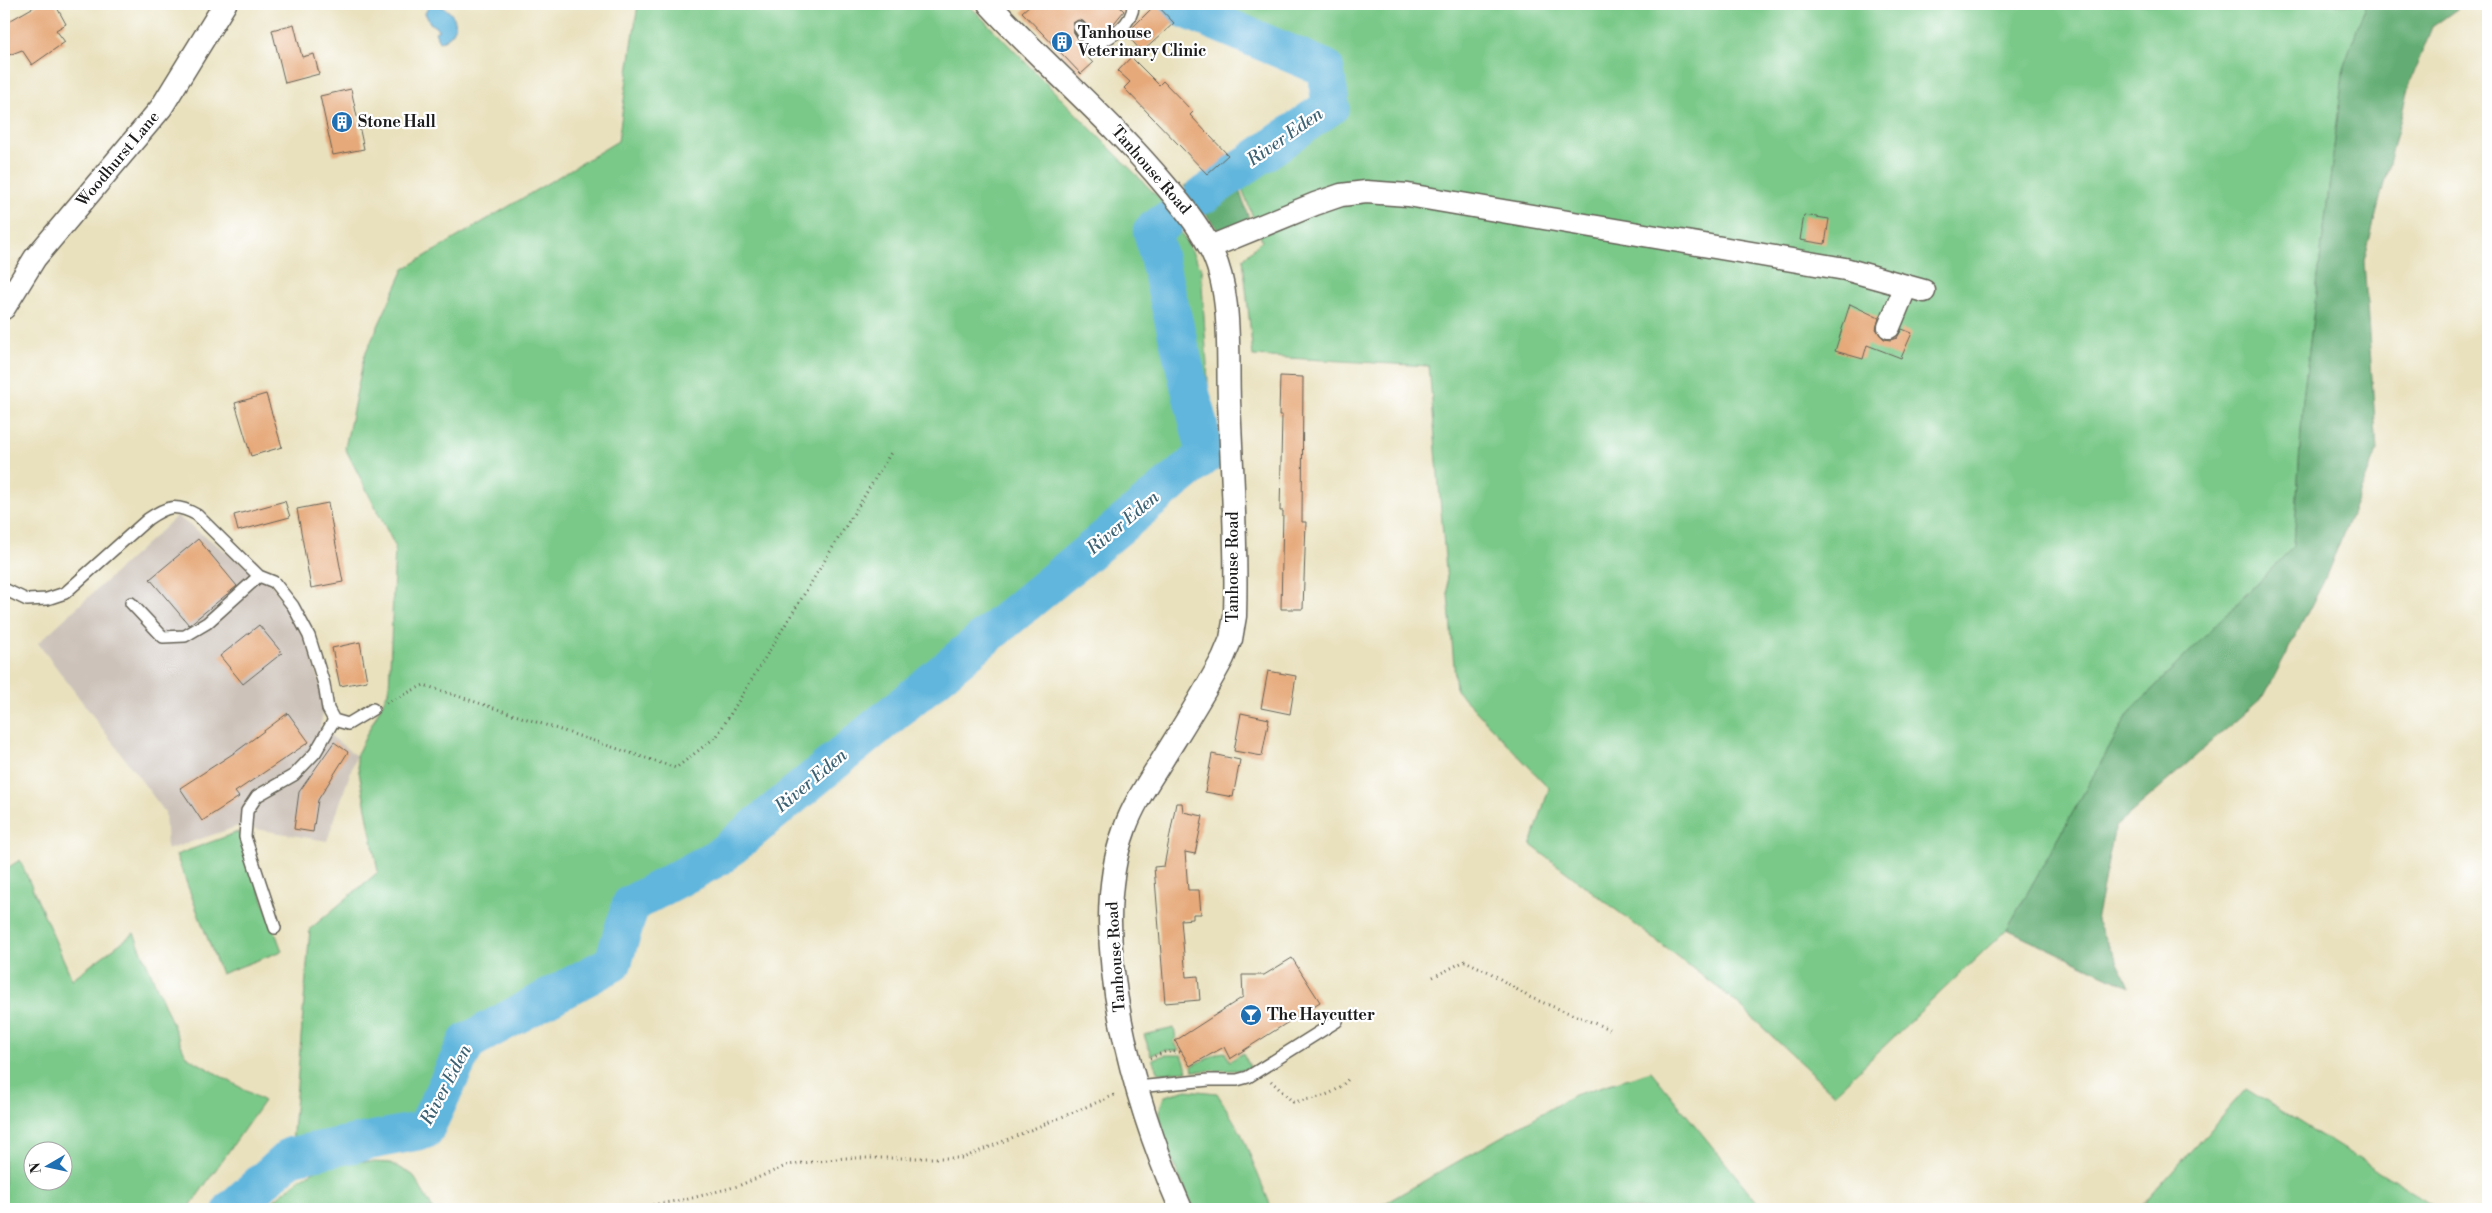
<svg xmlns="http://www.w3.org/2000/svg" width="2492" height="1213" font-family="'Libre Bodoni',serif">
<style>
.industrial{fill:#ccc2b9}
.green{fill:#7ac989;stroke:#4b7252;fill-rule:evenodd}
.forest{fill:#63ad75;stroke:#406448}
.water{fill:#61b6dd;stroke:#3e697c}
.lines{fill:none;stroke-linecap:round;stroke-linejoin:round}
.river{stroke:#61b6dd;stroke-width:38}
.building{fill:#e6a979}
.service-casing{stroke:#646155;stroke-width:14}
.minor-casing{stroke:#646155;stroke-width:25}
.path{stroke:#646155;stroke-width:3;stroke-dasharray:1 4;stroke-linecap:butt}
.service{stroke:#fff;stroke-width:11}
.minor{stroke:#fff;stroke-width:22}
.labels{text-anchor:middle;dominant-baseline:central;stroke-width:4.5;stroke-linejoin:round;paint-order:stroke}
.poi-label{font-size:16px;font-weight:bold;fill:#1c1c1c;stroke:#fff;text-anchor:start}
.street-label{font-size:16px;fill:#1c1c1c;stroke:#fff}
.water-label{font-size:18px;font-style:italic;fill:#3b6173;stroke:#fff}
</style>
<rect width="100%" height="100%" fill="#fff"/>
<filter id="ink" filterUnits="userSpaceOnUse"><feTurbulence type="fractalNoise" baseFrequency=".02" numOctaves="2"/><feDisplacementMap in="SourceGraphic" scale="10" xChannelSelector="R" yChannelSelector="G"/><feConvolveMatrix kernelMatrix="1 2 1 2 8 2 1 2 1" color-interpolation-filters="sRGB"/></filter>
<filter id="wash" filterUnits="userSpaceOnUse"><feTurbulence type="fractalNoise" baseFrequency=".0096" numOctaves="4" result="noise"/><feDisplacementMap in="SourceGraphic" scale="20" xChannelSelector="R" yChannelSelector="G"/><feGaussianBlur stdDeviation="1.12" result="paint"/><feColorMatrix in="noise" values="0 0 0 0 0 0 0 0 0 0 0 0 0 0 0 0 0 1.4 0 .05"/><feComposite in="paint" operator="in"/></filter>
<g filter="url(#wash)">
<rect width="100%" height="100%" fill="#e9e1be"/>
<path class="industrial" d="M177,516L272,585L306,637L321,687L324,709L320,727L356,756L327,841L239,826L167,850L165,812L38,643Z"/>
<path class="green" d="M638,4H968L1165,204L1201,268L1208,381L1206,455L719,857L632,904L613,963L467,1042L425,1130L291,1156L310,929L378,872L356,756L389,690L395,546L345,448L364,357L404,269L618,141Z
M1179,4H2366L2344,66L2303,399L2294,546L2129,713L2007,929L1834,1094L1730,997L1531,845L1549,788L1456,690L1429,366L1253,356L1243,259L1262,240L1241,186L1259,159L1330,105L1305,60L1182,8Z
M238,832L282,951L221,974L176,855Z
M20,860L72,979L134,933L186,1056L264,1101L188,1209H4V870ZM32,1150H62V1180H32Z
M1174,1028L1176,1038L1174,1041L1179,1051L1165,1050L1151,1055L1144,1035Z
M1225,1052L1230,1061L1243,1053L1250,1067L1242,1070L1193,1071L1192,1066L1218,1053Z
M1165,1055H1182L1188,1071L1158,1073L1152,1059Z
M1651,1071L1763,1209H1375L1574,1095Z
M2246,1089L2440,1209H2139Z
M1187,1090L1217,1093L1241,1133L1272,1209H1194C1183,1185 1159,1137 1160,1110C1160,1105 1163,1100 1165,1096Z
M334,1160L390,1163L413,1175L433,1209H263L300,1179Z"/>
<path class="forest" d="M2366,4H2464L2432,27L2410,82L2364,261L2377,451L2324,581L2264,696L2115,827L2096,921L2130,987L2007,929L2129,713L2294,546L2303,399L2344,66Z
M1232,168L1251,225L1224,238L1184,186Z"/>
<path class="water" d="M435,4C459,11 464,33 439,42L435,32L439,30L430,23L425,13L430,5Z"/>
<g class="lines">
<path class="river" d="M1179,4L1182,8L1325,68L1331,106L1202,196
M232,1209L291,1156L425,1130L467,1042L613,963L631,904L719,857L1206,455L1152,231L1166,221"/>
</g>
<g id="blocks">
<path class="building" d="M39,4H55L66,24L56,30L65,42L32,65L22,50L4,57V24Z
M1031,4H1117L1124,11L1110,28L1096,36L1083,21L1078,20L1073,23V31L1081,44L1087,48L1083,52L1093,63L1081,74L1022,12Z
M1156,4L1174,23L1142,52L1126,34Z
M294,24L302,57L314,54L319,74L285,83L272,30Z
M1131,57L1159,85L1163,81L1193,112L1190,115L1228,155L1207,174L1124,88L1130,82L1118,71Z
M351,89L364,149L333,155L320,96Z
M1804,215L1829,219L1825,244L1800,240Z
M1850,304L1879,318L1876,329L1884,339L1890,340L1897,338L1902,329L1912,333L1901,358L1867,345L1863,359L1835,351Z
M1280,376L1303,377L1302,522H1306L1303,609H1281L1283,511H1280L1282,415H1279Z
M266,394L282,447L251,456L235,403Z
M285,501L290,517L238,531L234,515Z
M328,503L343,582L311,588L297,509Z
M198,539L237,586L189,625L150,579Z
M259,625L282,653L243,684L220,656Z
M360,642L367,681L340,686L332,648Z
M1268,671L1296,676L1290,714L1261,708Z
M288,713L309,742L235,792L239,797L202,821L180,788L237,751Z
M1241,713L1269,719L1262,756L1234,751Z
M334,742L348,752L318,800L313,832L294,829L299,792Z
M1212,754L1240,760L1233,797L1205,792Z
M1176,803H1182L1183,812L1203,816L1195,854L1185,852L1188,890H1199L1201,914H1193V919L1181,920L1186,977L1198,976L1200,1000L1165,1003L1154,867L1164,866Z
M1292,958L1320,1002L1230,1059L1224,1047L1190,1066L1175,1041L1243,997L1242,975H1264Z"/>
</g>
</g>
<g filter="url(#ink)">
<use href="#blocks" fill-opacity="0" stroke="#646155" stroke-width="1"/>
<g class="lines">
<g class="service-casing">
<path id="service" d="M1079,27L1087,39L1096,44C1112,38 1134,22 1133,4
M4,589L27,600L47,599L65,593L148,519C167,506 176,503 197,515L259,576L274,582L293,606L309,636L324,684L328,709L334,720L348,724L373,709
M131,603L163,637L185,636L207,623L259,576
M275,928L245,837L247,811L257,796L294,775L315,753L334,720
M1137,1087L1209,1080H1237L1248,1077L1337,1021"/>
</g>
<g class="minor-casing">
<path id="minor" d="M989,4C1046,66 1111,120 1165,185C1181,204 1197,223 1209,246C1233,289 1227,353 1229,401C1232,473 1237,545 1235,616L1231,639L1223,658C1204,694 1182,728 1161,762C1148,783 1133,805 1125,828C1084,937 1136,1107 1181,1209
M1210,247L1315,204L1341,195L1366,192L1408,195L1845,269L1924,291
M4,308L35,258L161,108L225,4
M1889,327L1906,286"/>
</g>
<path class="path" d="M386,703L424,685L676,768L717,736L892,451
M1433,977L1465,961L1489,972L1529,997L1609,1029
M1150,1058L1165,1052H1182
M1271,1081L1293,1102C1315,1098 1334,1097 1349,1078
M628,1209L688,1199L738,1186L788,1165L844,1158H963L1117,1094"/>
<use href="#service" class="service"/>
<use href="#minor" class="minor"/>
</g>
</g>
<defs>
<g id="building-disc" transform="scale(1.125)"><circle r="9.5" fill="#1f6fb2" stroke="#fff"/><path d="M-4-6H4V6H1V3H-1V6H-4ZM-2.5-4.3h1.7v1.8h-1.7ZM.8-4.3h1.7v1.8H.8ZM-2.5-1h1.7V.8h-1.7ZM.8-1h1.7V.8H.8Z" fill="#fff"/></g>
<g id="bar-disc" transform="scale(1.125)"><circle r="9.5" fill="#1f6fb2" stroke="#fff"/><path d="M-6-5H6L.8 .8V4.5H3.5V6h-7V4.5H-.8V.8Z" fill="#fff"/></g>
</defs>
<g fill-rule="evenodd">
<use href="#building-disc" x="1062" y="42"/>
<use href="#building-disc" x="342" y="122"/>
<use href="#bar-disc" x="1251" y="1015"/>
</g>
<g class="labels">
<g class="poi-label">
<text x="1078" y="33">Tanhouse<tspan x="1078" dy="18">Veterinary Clinic</tspan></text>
<text x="358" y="122">Stone Hall</text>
<text x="1267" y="1015">The Haycutter</text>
</g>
<g class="street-label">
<text transform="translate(118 159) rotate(-50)">Woodhurst Lane</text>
<text transform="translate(1151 170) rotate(49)">Tanhouse Road</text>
<text transform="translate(1233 567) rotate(-90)">Tanhouse Road</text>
<text transform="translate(1116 957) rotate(-94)">Tanhouse Road</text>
</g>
<g class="water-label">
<text transform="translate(1285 137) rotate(-35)">River Eden</text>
<text transform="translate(1123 523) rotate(-40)">River Eden</text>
<text transform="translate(811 781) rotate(-40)">River Eden</text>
<text transform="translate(446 1085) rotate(-62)">River Eden</text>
</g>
</g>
<rect width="2492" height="1213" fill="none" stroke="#fff" stroke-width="20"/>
<g transform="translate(48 1166) rotate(261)"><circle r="24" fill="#ffffff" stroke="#a4a4a4"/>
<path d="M0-4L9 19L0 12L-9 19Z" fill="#1f6fb2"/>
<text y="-8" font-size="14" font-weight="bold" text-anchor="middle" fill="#1c1c1c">N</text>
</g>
</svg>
